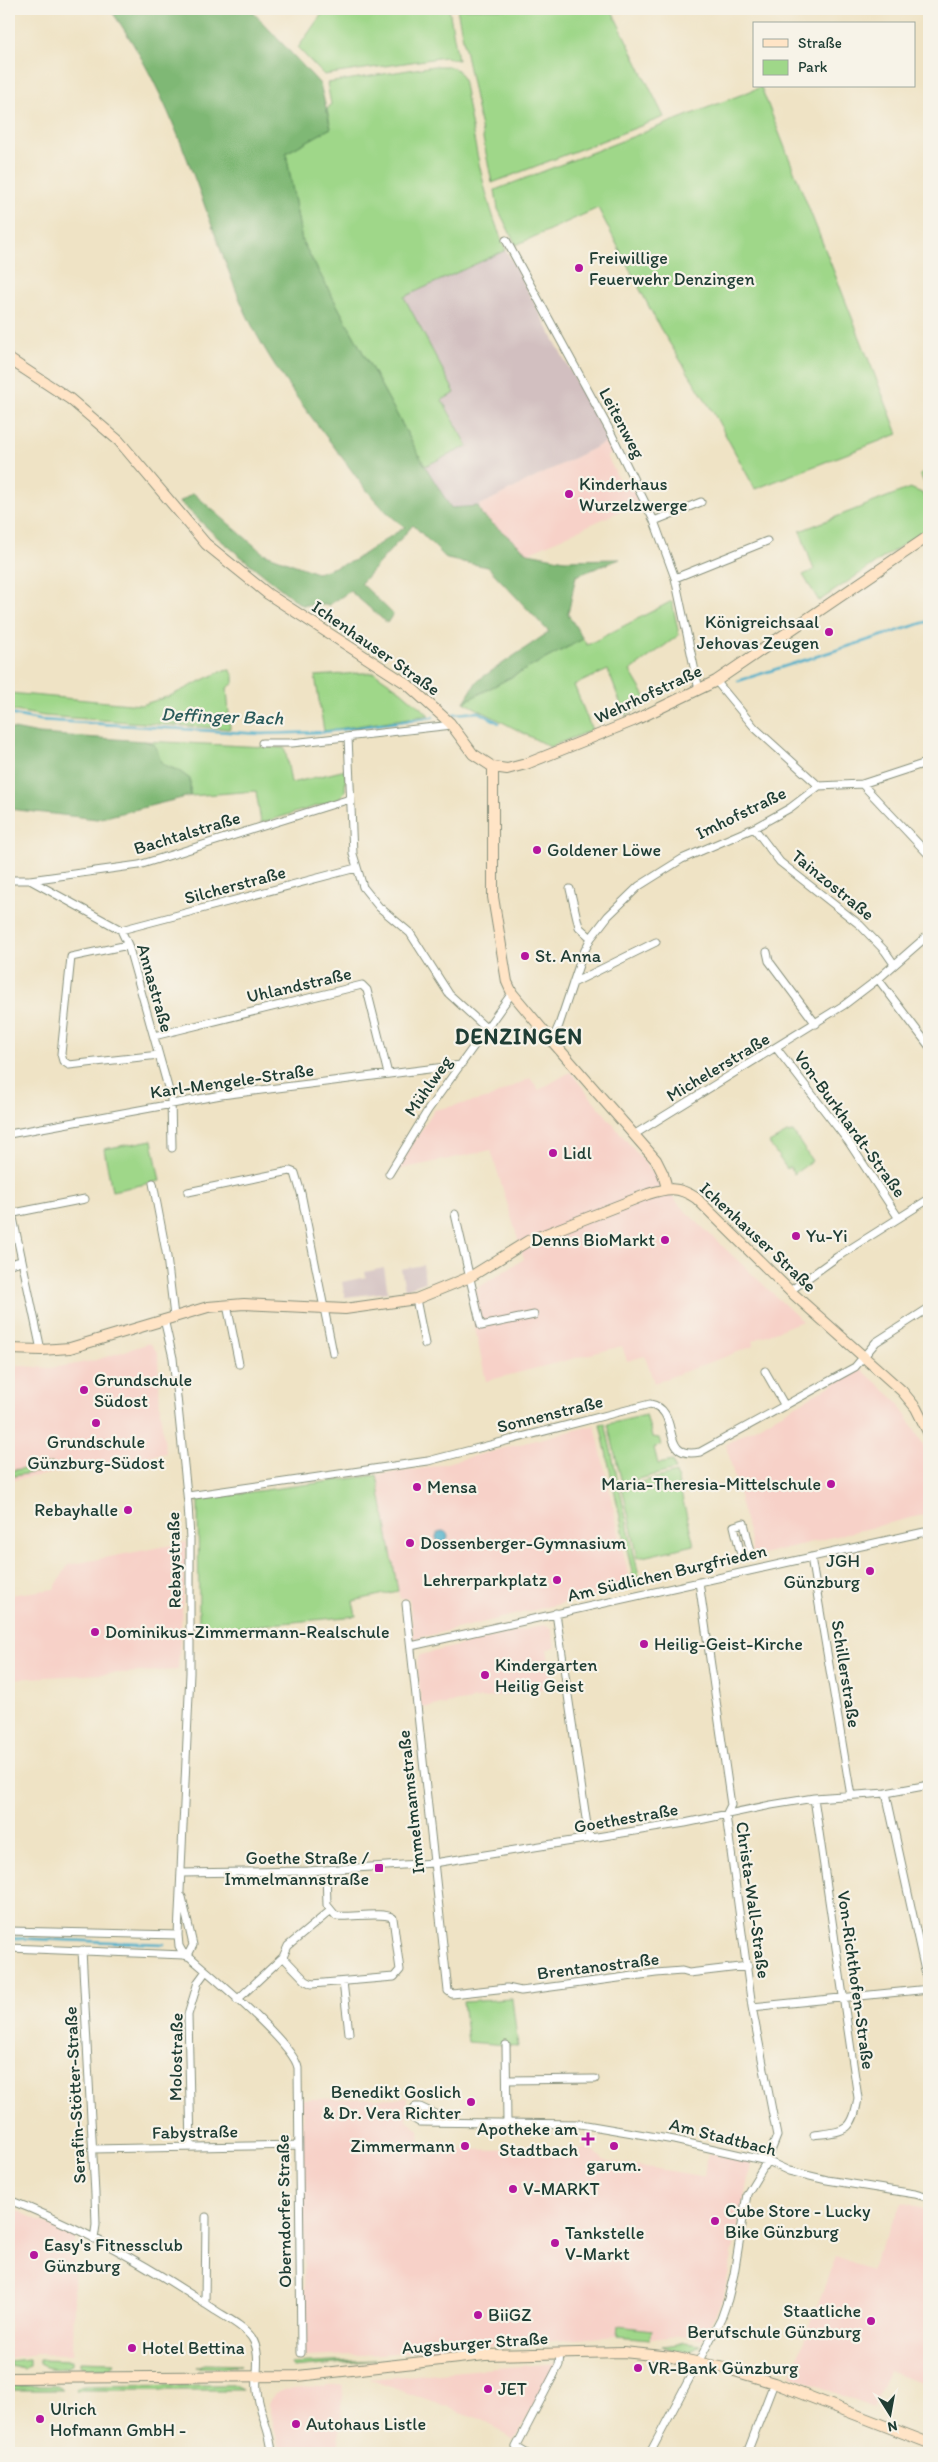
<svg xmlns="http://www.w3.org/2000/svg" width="938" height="2462" font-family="Itim,sans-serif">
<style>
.built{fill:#f7d1c8}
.industrial{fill:#d2bfc0}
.green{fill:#9fd789;stroke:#5f8a5e}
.forest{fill:#7fb875;stroke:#4f7a54}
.water{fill:#4aafca;stroke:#34767f}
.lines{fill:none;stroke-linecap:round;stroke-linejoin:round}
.stream{stroke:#4aafca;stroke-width:2.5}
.street-casing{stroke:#87907c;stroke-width:9}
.secondary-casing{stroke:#87907c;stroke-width:12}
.street{stroke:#fff;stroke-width:7}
.secondary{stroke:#ffe4c6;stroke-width:10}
.poi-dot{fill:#b5179e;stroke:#f7f3e8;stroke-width:2}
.labels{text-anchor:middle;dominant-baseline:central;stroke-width:4.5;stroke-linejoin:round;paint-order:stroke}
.poi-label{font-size:18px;fill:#1f3d34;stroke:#f7f3e8;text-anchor:start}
.street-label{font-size:18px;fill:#1f3d34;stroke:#f7f3e8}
.water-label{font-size:19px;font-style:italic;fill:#2a5a5a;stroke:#f7f3e8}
.district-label{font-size:22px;font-weight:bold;letter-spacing:1px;fill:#1f3d34;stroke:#f7f3e8}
</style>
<rect width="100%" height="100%" fill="#f7f3e8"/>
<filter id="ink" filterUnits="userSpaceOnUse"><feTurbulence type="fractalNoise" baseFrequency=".02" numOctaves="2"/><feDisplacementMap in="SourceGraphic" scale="10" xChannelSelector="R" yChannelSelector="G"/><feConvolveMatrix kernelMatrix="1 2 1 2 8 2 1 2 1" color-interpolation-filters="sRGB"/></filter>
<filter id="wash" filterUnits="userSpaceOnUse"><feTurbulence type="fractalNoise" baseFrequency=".0096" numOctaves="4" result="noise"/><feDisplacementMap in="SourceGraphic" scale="20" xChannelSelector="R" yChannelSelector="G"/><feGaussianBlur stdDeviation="1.12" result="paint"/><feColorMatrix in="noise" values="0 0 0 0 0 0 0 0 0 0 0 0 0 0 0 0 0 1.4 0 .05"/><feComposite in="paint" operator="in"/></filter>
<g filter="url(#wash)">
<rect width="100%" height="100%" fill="#efe3c5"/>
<path class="built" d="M608,441L615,452L607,456L621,484L629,481L638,503L528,553L482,515L478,506Z
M570,1072L682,1208L802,1321L752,1341L754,1346L654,1383L645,1356L627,1361L622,1346L486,1381L468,1294L524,1259L491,1150L396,1170L434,1110L490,1098L530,1078L539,1090Z
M150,1343L158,1353L160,1412L166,1453L9,1481V1365L50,1368L71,1365L96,1360Z
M861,1369L899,1403L925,1448L927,1514L754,1556L726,1444Z
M595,1425L631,1587L414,1639L409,1598L400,1599L398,1591L353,1601L356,1616L209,1630L199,1622L198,1499L427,1468Z
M187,1542L178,1670L9,1679V1595L54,1589L68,1565Z
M544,1625L551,1628L555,1647L547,1649L554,1687L421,1708L417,1663L420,1655Z
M407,2098L406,2119L419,2129L420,2150L593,2149L603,2160L701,2176H705L708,2153L744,2159L751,2164L724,2294L720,2305L703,2339L678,2336L650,2339L617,2336L381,2354L305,2357L302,2099Z
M903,2202L929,2211V2376L925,2385L889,2371L873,2408L791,2375L836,2256L870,2270Z
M9,2207L75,2237L73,2355L36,2354L9,2358Z
M557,2363L514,2441L483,2420L368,2379Z
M344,2385L338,2453H280L269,2404L273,2396L281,2390Z"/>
<path class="industrial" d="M506,250L608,441L478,506L451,508L425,466L467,445L442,400L455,393L404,297Z
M423,1265L425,1282L405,1289L401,1269Z
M384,1268L388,1292L345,1297L342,1282L366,1277L365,1272Z"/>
<path class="green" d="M331,9H449L458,60L445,57L324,75L298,48L321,15Z
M457,9H611L664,117L492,183Z
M434,66H448L458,70L463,79C474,137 482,196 506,250L404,297L455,393L442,400L468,446L425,466L302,241L286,153L331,128L327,110L331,104L327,83Z
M761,87L898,434L755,489L713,412L660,328L598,208L516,245L498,209L495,190Z
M929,471V493L920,474Z
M910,488L922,493L929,508V527L819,601L803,575L814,570L800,531Z
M672,601L679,635L630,671L649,703L625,715L608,670L574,685L592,730L550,747L464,702L583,639L587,645Z
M230,670L234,676V683L227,688L230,729L44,716L9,710V693L141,705L170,696L222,671Z
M360,673H375L401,691L429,715L324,731L315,676Z
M144,741L285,748L291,783L346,770L345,792L337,800L261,823L256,791L190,796V779L179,771L162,764L154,744Z
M793,1132L812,1161L794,1174L790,1167L787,1169L769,1143L787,1133Z
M152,1140L160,1181L112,1191L104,1149Z
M646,1415L652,1437L659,1438L661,1445L654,1448L658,1464L673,1461L675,1470L622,1483L608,1424Z
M605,1423L641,1585L635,1586L600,1424Z
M52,1463L53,1469L9,1477V1471Z
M676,1473L694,1545L638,1558L622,1487Z
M377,1475L398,1591L353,1601L356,1616L209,1630L199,1622L198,1499Z
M512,1999L518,2046L468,2042L463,2002Z
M618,2326L652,2330L650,2339L617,2336Z
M685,2343L701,2345L690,2352L669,2349L662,2346Z
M29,2359V2365L24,2369L10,2366L9,2361Z
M39,2360L72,2361V2365C62,2370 49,2370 39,2364Z
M376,2360L293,2368L291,2364L375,2360Z
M80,2361L114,2362L109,2369H86L80,2365Z
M205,2364L241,2365L222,2368L196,2367Z
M205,2385H232L242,2390H75L77,2387L86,2386Z
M9,2386H58L63,2390H9Z"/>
<path class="forest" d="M110,9H250L320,84L331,128L286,153L302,241L425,466L451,508L478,506L482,515L528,553L565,560L620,559L576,576L568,614L583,639L464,702L477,681L549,632L488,567L447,559L413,525L361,583L393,614L387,623L350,591L329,605H301L218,538L180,502L193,493L263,553L317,573L353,561L405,527C375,506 357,477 335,448C298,400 261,352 238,295C199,198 173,95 110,9Z
M9,728L39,734L144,741L154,744L162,764L179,771L190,779V796L97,819L9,809Z"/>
<path class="water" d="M436 1537a6 6 0 1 1 12 0a6 6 0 1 1-12 0Z"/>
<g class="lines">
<path class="stream" d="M738,681L929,621
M9,714L39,720L261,734L324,732L433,717
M453,714L479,712L499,723
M9,1938L164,1944"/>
</g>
</g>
<g filter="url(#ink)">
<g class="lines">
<g class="street-casing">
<path id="street" d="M506,240L610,431L654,521L675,578L699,690
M654,521L701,502
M675,578L767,541
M716,681L755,728L819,786
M348,737L353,854L363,887L379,907L410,933L449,994L487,1029
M262,743H292L452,725
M862,784L929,855
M754,828L780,862L860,925L885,951L894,964
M9,880H30L139,865L350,799
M30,880L121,930L128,945L171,1098L172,1148
M570,889L579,927L591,938
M121,930L356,868
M128,945L71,957L61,1054L63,1061L69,1065L159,1055
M767,952L769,961L816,1024
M878,979L929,1046
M573,983L656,942
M154,1036L362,985L367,990L388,1074
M552,1041L559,1025L582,956L591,938L608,916L639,886L682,859L754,828L790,808L819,786L862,784L929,762
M777,1049L848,1141L898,1217
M9,1134L221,1095L461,1065
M635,1134L844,1005L878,979L926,937
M389,1174L428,1110L512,993
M153,1183L167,1257L174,1316
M188,1192L290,1171L295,1173L301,1193L333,1353
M12,1213L41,1350
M9,1214L85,1199
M455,1214L481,1326L534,1315
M9,1264L22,1261
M790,1291L837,1257L929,1199
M416,1299L425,1344
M227,1305L239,1364
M164,1319L173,1358L188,1504L190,1539V1673L178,1935L179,1946L184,1955
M765,1371L785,1406
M188,1496L428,1461L650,1404C683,1410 657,1461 700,1452L855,1367L876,1342L929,1308
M744,1523L752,1556L742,1559L734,1526Z
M811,1557L851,1796
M406,1604L448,1991L452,1994L507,1988L521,1991L656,1973L682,1971L689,1973L748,1966
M556,1613L589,1839
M411,1646L929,1531
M886,1793L929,1989
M181,1873L308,1871L434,1863L685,1823L771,1805L814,1798L886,1793L929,1785
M182,1897L193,1945L189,1953L184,1955
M9,1931L178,1935
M9,1948L184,1955L190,1957C212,1976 294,2044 298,2068L301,2353
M82,1950L95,2194L96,2225L94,2239
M283,1957L306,1981L312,1984L394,1977L400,1970L393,1918C383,1911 350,1918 336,1916L327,1905L326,1870
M343,1982L349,2033
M237,2000L283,1957L288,1946L330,1911
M752,2007L929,1989
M506,2045L507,2123
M507,2080L595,2079
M452,2122L420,2107H415L411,2113V2117L419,2122L580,2124L674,2140L767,2161L789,2171L827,2180L915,2194L929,2198
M814,2135C845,2131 853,2132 858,2098L814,1798
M191,2147L188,2015L198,1982L206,1971
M93,2149L298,2145
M9,2200C81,2227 149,2266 213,2309C225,2317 244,2326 252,2338C262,2354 255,2373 257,2391C259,2412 271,2432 272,2453
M205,2304L206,2217
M526,2453L516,2447L559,2365L560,2353
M650,2453L721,2319L728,2299L734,2274L747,2194L767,2161L777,2136L752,2007L726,1815L731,1805L699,1582
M747,2453L774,2383"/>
</g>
<g class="secondary-casing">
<path id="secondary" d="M9,359L70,399L119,441L206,544L268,594L407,684L450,723L473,754L493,767L507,769L526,764L633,721L716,681L929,536
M493,767V897L507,982L512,993L552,1041L656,1160L663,1174L667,1188
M9,1349L41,1350L70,1348L208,1307L244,1304L345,1309L416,1299L470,1277L528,1241L648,1194C667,1188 678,1186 696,1198L790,1291L902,1391L916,1408L929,1434
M9,2378L298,2376L485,2355L623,2352L672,2357L725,2368L774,2383L929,2443"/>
</g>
<use href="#street" class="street"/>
<use href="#secondary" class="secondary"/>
</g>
</g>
<g class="poi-dot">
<circle cx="579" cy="268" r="5"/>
<circle cx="569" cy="494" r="5"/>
<circle cx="829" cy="632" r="5"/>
<circle cx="537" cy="850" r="5"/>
<circle cx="525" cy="956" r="5"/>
<circle cx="553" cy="1153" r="5"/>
<circle cx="796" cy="1236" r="5"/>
<circle cx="665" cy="1240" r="5"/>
<circle cx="84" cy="1390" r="5"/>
<circle cx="96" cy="1423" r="5"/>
<circle cx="831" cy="1484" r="5"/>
<circle cx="417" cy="1487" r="5"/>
<circle cx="128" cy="1510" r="5"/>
<circle cx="410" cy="1543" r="5"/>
<circle cx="870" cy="1571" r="5"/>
<circle cx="557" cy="1580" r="5"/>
<circle cx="95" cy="1632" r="5"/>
<circle cx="644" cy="1644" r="5"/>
<circle cx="485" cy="1675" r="5"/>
<rect x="374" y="1863" width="10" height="10" rx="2.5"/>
<circle cx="471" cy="2102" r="5"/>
<path d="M585.5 2131.5h5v5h5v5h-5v5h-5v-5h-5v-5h5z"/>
<circle cx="465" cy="2146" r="5"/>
<circle cx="614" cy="2146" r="5"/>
<circle cx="513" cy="2189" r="5"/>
<circle cx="715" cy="2221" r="5"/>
<circle cx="555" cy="2243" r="5"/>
<circle cx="34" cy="2255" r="5"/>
<circle cx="478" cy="2315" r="5"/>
<circle cx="871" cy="2321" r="5"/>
<circle cx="132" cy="2348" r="5"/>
<circle cx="638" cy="2368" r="5"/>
<circle cx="488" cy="2389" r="5"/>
<circle cx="40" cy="2419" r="5"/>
<circle cx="296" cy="2424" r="5"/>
</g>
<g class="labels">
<g class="poi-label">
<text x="589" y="258">Freiwillige<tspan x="589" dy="21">Feuerwehr Denzingen</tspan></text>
<text x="579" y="484">Kinderhaus<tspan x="579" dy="21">Wurzelzwerge</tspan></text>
<text x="819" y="622" text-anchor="end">Königreichsaal<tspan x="819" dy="21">Jehovas Zeugen</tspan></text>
<text x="547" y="850">Goldener Löwe</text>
<text x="535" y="956">St. Anna</text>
<text x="563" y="1153">Lidl</text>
<text x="806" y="1236">Yu-Yi</text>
<text x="655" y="1240" text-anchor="end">Denns BioMarkt</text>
<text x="94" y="1380">Grundschule<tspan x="94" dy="21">Südost</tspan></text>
<text x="96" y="1442" text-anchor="middle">Grundschule<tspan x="96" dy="21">Günzburg-Südost</tspan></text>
<text x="821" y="1484" text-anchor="end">Maria-Theresia-Mittelschule</text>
<text x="427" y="1487">Mensa</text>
<text x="118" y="1510" text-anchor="end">Rebayhalle</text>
<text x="420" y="1543">Dossenberger-Gymnasium</text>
<text x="860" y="1561" text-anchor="end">JGH<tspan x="860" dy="21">Günzburg</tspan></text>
<text x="547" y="1580" text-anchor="end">Lehrerparkplatz</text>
<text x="105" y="1632">Dominikus-Zimmermann-Realschule</text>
<text x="654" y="1644">Heilig-Geist-Kirche</text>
<text x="495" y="1665">Kindergarten<tspan x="495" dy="21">Heilig Geist</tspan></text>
<text x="369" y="1858" text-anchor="end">Goethe Straße /<tspan x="369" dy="21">Immelmannstraße</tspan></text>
<text x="461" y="2092" text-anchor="end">Benedikt Goslich<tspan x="461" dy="21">&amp; Dr. Vera Richter</tspan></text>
<text x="578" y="2129" text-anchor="end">Apotheke am<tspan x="578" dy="21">Stadtbach</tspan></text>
<text x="455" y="2146" text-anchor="end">Zimmermann</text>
<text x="614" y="2165" text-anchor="middle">garum.</text>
<text x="523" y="2189">V-MARKT</text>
<text x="725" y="2211">Cube Store - Lucky<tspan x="725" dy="21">Bike Günzburg</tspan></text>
<text x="565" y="2233">Tankstelle<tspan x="565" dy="21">V-Markt</tspan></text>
<text x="44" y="2245">Easy's Fitnessclub<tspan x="44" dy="21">Günzburg</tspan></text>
<text x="861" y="2311" text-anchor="end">Staatliche<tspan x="861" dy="21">Berufschule Günzburg</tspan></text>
<text x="488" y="2315">BiiGZ</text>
<text x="142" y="2348">Hotel Bettina</text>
<text x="648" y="2368">VR-Bank Günzburg</text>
<text x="498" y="2389">JET</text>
<text x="50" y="2409">Ulrich<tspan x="50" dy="21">Hofmann GmbH -</tspan></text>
<text x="306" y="2424">Autohaus Listle</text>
</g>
<g class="street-label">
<text transform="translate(622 423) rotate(62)">Leitenweg</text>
<text transform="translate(376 648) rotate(35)">Ichenhauser Straße</text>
<text transform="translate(648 694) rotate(-25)">Wehrhofstraße</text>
<text transform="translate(741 813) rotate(-26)">Imhofstraße</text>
<text transform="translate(187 833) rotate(-17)">Bachtalstraße</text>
<text transform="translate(235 885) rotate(-15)">Silcherstraße</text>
<text transform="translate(833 885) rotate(39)">Tainzostraße</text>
<text transform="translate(299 985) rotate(-13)">Uhlandstraße</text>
<text transform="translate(155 988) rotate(74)">Annastraße</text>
<text transform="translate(718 1067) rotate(-31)">Michelerstraße</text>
<text transform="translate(232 1081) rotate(-8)">Karl-Mengele-Straße</text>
<text transform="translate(428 1086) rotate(-55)">Mühlweg</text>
<text transform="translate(850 1124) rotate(54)">Von-Burkhardt-Straße</text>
<text transform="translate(758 1237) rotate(43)">Ichenhauser Straße</text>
<text transform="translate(550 1414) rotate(-14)">Sonnenstraße</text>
<text transform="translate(174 1560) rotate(-91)">Rebaystraße</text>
<text transform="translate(667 1573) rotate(-13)">Am Südlichen Burgfrieden</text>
<text transform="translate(846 1674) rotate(81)">Schillerstraße</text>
<text transform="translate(411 1802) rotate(-96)">Immelmannstraße</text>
<text transform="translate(626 1818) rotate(-10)">Goethestraße</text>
<text transform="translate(753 1900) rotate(82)">Christa-Wall-Straße</text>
<text transform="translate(598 1966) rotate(-7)">Brentanostraße</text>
<text transform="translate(856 1980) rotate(82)">Von-Richthofen-Straße</text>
<text transform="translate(176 2057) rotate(-89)">Molostraße</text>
<text transform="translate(75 2095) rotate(-93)">Serafin-Stötter-Straße</text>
<text transform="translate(195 2132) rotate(-1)">Fabystraße</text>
<text transform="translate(723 2137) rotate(14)">Am Stadtbach</text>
<text transform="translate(284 2211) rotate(-91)">Oberndorfer Straße</text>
<text transform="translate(475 2343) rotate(-4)">Augsburger Straße</text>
</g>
<g class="water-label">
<text transform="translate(222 716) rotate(2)">Deffinger Bach</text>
</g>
<g class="district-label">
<text x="519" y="1036">DENZINGEN</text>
</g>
</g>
<rect width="938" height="2462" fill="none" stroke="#f7f3e8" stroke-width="30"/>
<rect x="753" y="22" width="162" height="65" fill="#f7f3e8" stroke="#a1aaa0"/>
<rect x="763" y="39" width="25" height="8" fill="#ffe4c6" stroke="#a1aaa0"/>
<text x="798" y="48" font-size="15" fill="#1f3d34">Straße</text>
<rect x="763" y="60" width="25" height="15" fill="#9fd789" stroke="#a1aaa0"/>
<text x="798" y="72" font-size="15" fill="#1f3d34">Park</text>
<g transform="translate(890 2414) rotate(169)" stroke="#f7f3e8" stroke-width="4" paint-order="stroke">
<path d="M0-4L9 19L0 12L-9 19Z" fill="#1f3d34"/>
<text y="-8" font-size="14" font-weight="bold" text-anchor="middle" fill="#1f3d34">N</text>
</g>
</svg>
